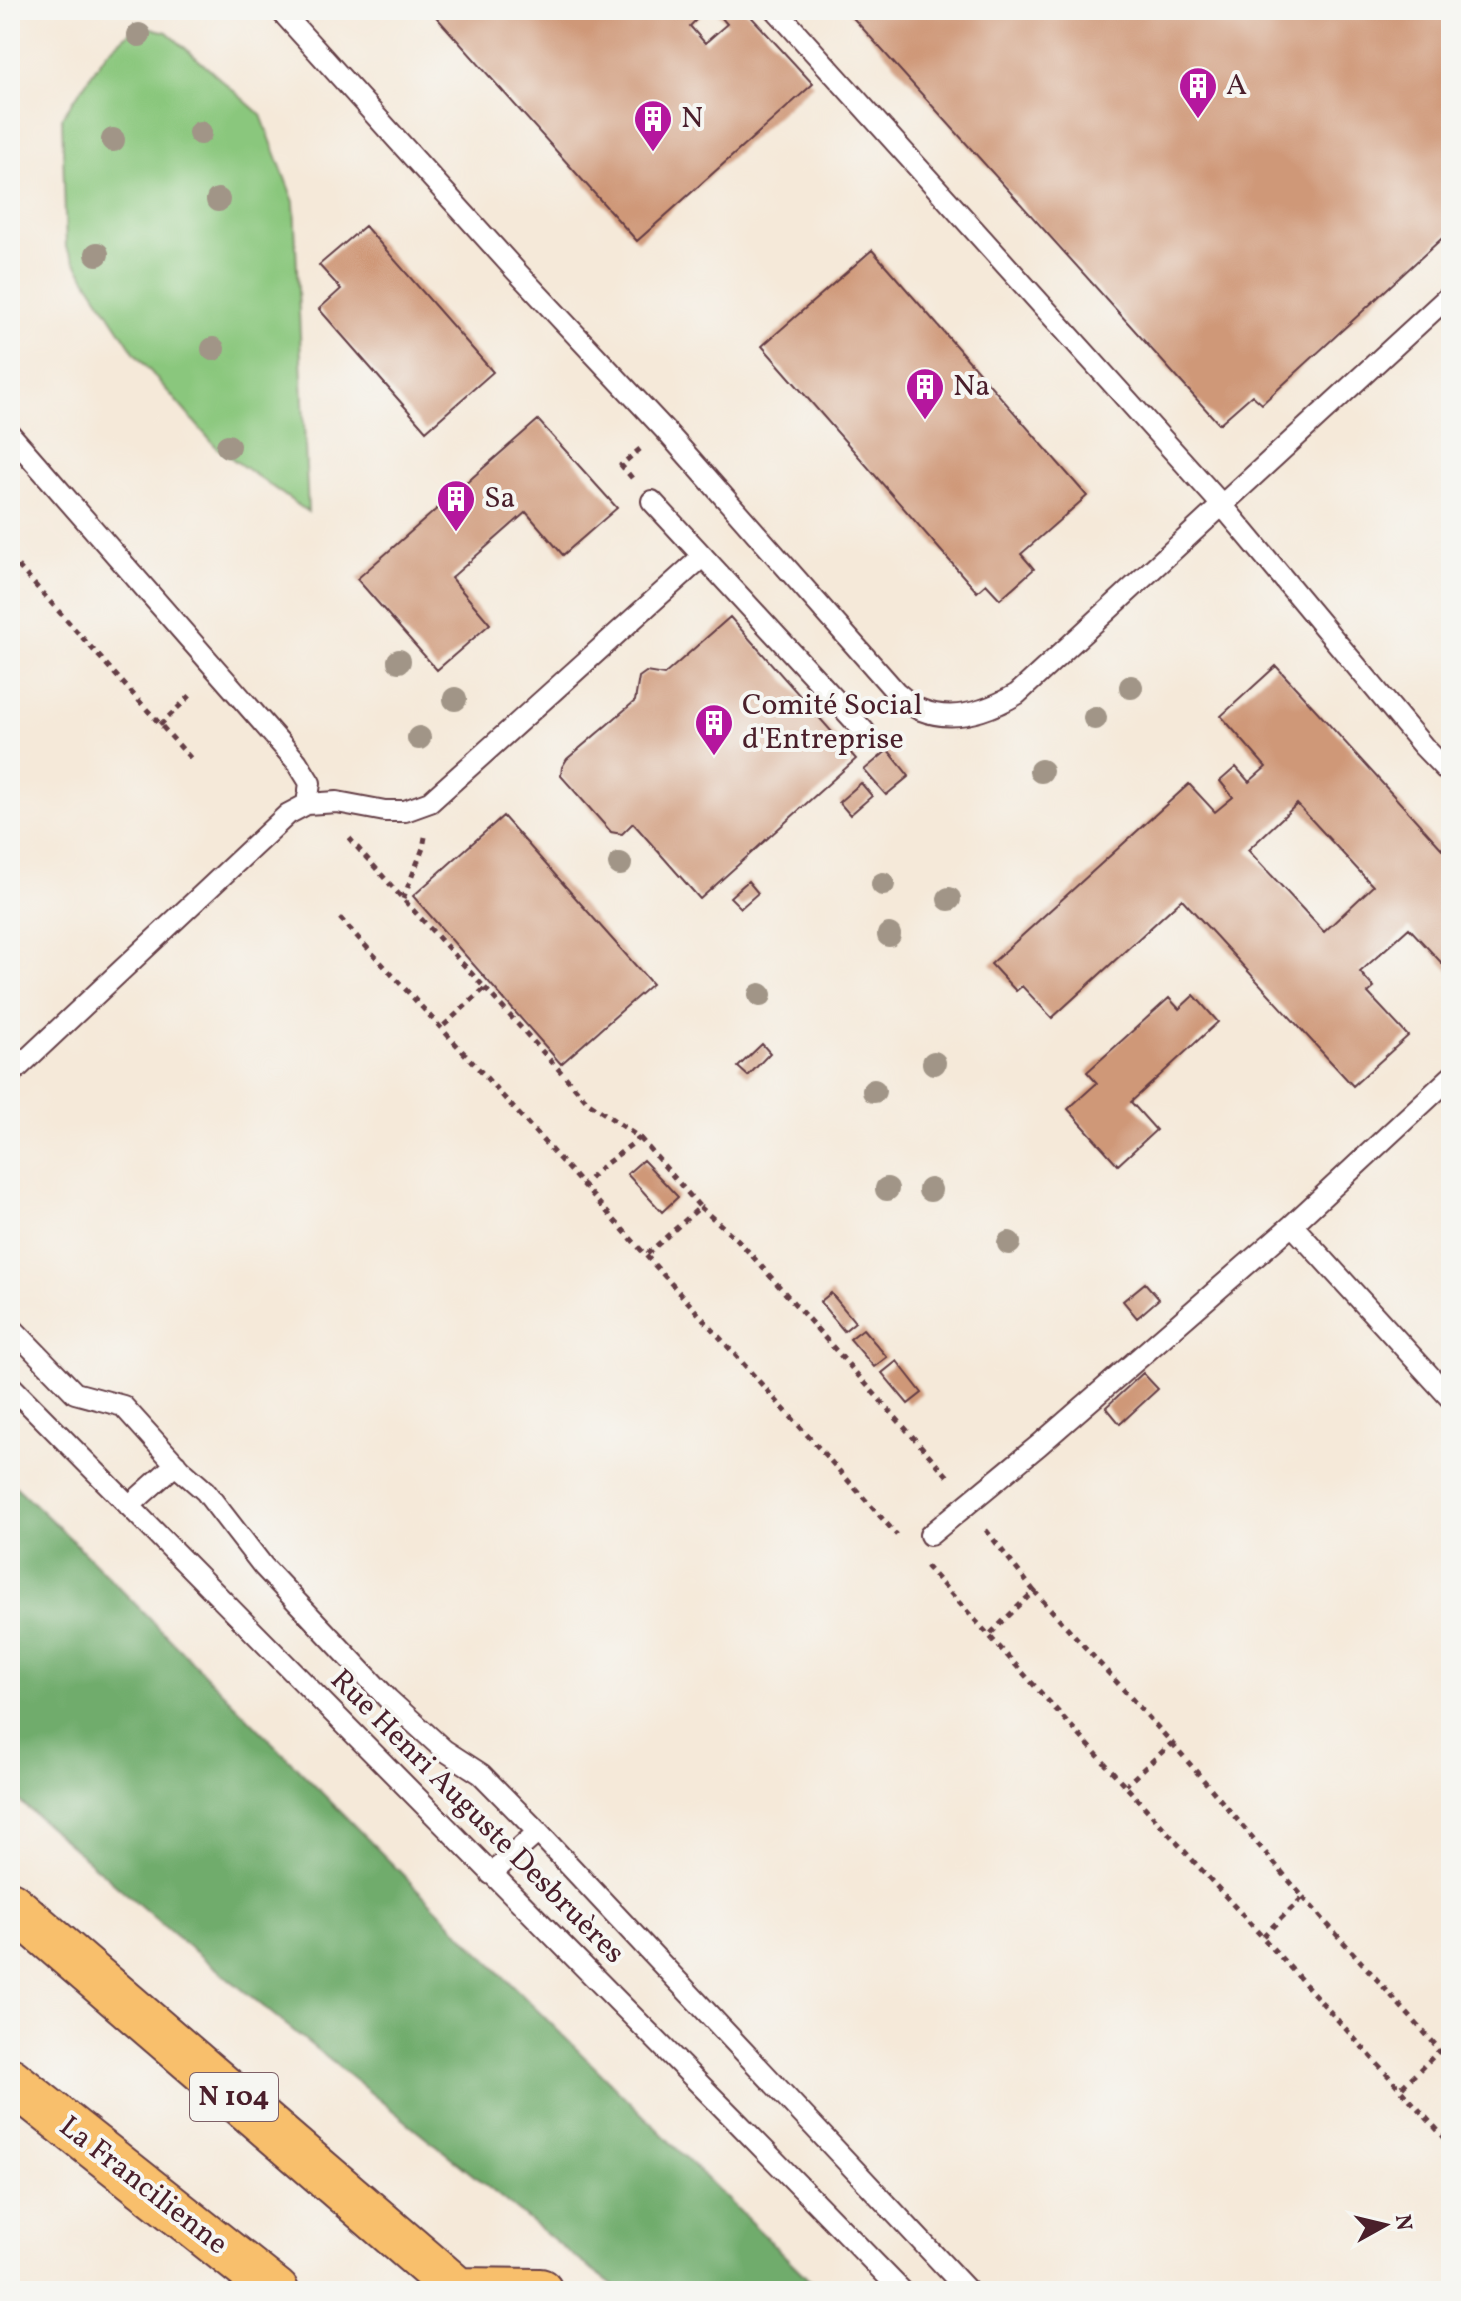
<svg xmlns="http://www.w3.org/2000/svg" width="1461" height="2301" font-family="Vollkorn,serif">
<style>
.green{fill:#8ac77d;stroke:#6a7354;stroke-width:2}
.forest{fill:#6fac6c;stroke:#5c664c;stroke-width:2}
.building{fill:#cf9878;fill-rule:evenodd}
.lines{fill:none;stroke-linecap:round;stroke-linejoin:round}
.lane-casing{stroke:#643d45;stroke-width:24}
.highway-casing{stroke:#643d45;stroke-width:48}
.path{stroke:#643d45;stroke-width:5;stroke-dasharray:6 6;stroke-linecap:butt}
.lane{stroke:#fff;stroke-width:20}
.highway{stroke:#f8bf6c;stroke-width:44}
.tree{fill:#a19587}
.labels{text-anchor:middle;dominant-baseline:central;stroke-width:8;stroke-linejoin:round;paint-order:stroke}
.shield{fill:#f6f6f2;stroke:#7e6067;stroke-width:2}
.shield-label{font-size:28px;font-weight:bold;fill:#4a1f2b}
.poi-label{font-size:30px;fill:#4a1f2b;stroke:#f6f6f2;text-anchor:start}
.street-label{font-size:30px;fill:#4a1f2b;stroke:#f6f6f2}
</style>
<rect width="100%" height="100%" fill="#f6f6f2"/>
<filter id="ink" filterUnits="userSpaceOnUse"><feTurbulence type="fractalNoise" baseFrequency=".0125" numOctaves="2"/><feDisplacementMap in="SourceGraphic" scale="16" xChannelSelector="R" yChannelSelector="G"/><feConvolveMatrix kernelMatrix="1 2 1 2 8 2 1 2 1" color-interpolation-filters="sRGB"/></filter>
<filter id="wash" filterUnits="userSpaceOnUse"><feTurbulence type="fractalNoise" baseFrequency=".006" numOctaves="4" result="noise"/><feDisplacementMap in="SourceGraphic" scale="32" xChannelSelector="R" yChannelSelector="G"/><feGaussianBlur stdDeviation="1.8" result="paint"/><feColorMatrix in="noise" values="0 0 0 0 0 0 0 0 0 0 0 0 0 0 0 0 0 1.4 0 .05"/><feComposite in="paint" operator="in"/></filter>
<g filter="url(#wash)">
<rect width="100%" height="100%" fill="#f5e9d9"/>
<path class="green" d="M138,25L167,32L261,115L294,202L308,512L217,448L136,355L66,248L62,117L107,52Z"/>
<path class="forest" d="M10,1481L71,1539L502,1975L820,2291H622L575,2257L172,1933L10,1793Z"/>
<g id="blocks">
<path class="building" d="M430,10H706L690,26L705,43L727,24L715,10H745L813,84L637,241Z
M846,10H1451V230L1262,404L1252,395L1219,424Z
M365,226L493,372L426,431L319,309L341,289L319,265Z
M872,250L1087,496L1021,554L1034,569L1000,599L986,584L977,592L762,346Z
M538,420L617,508L563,555L526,512L451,578L490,624L437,670L357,579Z
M730,617L856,759L700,899L633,823L622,834L611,832L561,776L562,767L567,759L635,701L639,677L646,672L664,675Z
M1276,666L1451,859V973L1409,928L1360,972L1374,988L1368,993L1408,1036L1353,1086L1182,899L1052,1018L1022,986L1016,991L991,964L1189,784L1215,812L1233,797L1220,781L1236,767L1249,782L1266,767L1221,716ZM1297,804L1373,886L1324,932L1248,850Z
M888,750L909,776L886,795L864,770Z
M861,783L872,796L850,815L839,802Z
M503,816L652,984L561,1064L413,896Z
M748,881L758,893L741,908L730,897Z
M1194,995L1218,1022L1131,1102L1156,1130L1118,1165L1068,1109L1097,1083L1087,1072L1169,998L1179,1009Z
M762,1044L770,1053L748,1076L738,1067Z
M643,1160L678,1197L662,1212L627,1174Z
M1145,1283L1159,1299L1137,1318L1123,1301Z
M831,1293L855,1322L844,1331L820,1302Z
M863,1329L887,1357L874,1367L850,1339Z
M897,1361L922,1393L908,1404L882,1373Z
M1143,1373L1158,1389L1120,1424L1106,1407Z"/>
</g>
</g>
<g filter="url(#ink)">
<use href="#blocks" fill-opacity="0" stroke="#643d45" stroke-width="2"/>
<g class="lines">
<g class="lane-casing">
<path id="lane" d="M280,10L516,271L664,429L896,692C904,698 912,707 921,710C954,723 988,711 1017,694L1451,294
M776,10L1222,505L1423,746L1451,775
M10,434L297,762L310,783L307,804
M652,501L864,731
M10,1075L288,814L307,804L337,802L385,811H405L430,802L703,556
M1292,1225L1451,1399
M10,1326L75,1393L123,1406L180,1469L205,1491L263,1566L388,1699L444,1750L481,1774L538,1832L968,2291
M10,1385L740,2125L902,2291
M129,1506L176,1464
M930,1535L1039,1445L1292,1225L1451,1077
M491,1874L538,1832"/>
</g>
<g class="highway-casing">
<path id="highway" d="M10,1904L459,2291
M10,2080L276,2291
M458,2290L540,2291"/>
</g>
<path class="path" d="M632,478L621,465L640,449
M10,557L194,762
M160,725L194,692
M349,838L403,899L485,988L441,1028
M403,899L423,848L425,837
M340,918L475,1065L897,1535
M485,988L589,1103L640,1138L599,1169L582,1186
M640,1138L700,1207L645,1256
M700,1207L738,1240L951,1480
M986,1530L1034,1591L989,1635
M926,1566L1451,2145
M1034,1591L1172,1743L1126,1785
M1172,1743L1303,1897L1263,1936
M1303,1897L1440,2050L1400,2089
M1440,2050L1451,2062"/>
<use href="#lane" class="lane"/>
<use href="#highway" class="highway"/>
</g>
<g class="tree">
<circle cx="139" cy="35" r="12"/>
<circle cx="200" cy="133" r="12"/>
<circle cx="113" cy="140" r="12"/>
<circle cx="218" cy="200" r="12"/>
<circle cx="97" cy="254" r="12"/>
<circle cx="213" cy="349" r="12"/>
<circle cx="228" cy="446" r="12"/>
<circle cx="399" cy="661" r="12"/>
<circle cx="1131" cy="687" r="12"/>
<circle cx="455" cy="699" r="12"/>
<circle cx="1095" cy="718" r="12"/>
<circle cx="419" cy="738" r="12"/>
<circle cx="1041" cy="771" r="12"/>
<circle cx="620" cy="864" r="12"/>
<circle cx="883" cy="884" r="12"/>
<circle cx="949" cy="899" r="12"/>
<circle cx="889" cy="935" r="12"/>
<circle cx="760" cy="995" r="12"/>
<circle cx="934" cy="1063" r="12"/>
<circle cx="874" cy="1091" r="12"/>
<circle cx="887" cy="1189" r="12"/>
<circle cx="930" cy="1190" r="12"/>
<circle cx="1009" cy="1243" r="12"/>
</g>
</g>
<defs>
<g id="building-pin" transform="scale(2)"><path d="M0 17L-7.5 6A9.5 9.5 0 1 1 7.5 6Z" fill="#b5179e" stroke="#f6f6f2"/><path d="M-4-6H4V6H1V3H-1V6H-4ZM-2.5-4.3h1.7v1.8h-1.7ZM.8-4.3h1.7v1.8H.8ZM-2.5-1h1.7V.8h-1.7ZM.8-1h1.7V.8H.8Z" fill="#fff"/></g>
</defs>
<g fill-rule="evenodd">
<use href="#building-pin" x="1198" y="86"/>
<use href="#building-pin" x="653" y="119"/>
<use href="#building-pin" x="925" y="387"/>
<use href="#building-pin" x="456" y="499"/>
<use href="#building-pin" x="714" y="723"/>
</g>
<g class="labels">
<rect class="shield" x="190" y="2073" width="88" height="48" rx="6"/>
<g class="shield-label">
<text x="234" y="2097">N 104</text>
</g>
<g class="poi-label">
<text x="1226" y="86">A</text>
<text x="681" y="119">N</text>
<text x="953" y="387">Na</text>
<text x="484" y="499">Sa</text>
<text x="742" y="706">Comité Social<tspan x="742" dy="34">d'Entreprise</tspan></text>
</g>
<g class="street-label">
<text transform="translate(477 1817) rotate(45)">Rue Henri Auguste Desbruères</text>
<text transform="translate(143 2186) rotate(38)">La Francilienne</text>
</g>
</g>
<rect width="1461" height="2301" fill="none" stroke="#f6f6f2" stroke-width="40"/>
<g transform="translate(1385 2225) rotate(82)" stroke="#f6f6f2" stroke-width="6" paint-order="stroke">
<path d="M0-6L14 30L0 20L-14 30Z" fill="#4a1f2b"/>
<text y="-12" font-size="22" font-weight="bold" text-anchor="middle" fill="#4a1f2b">N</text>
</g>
</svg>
